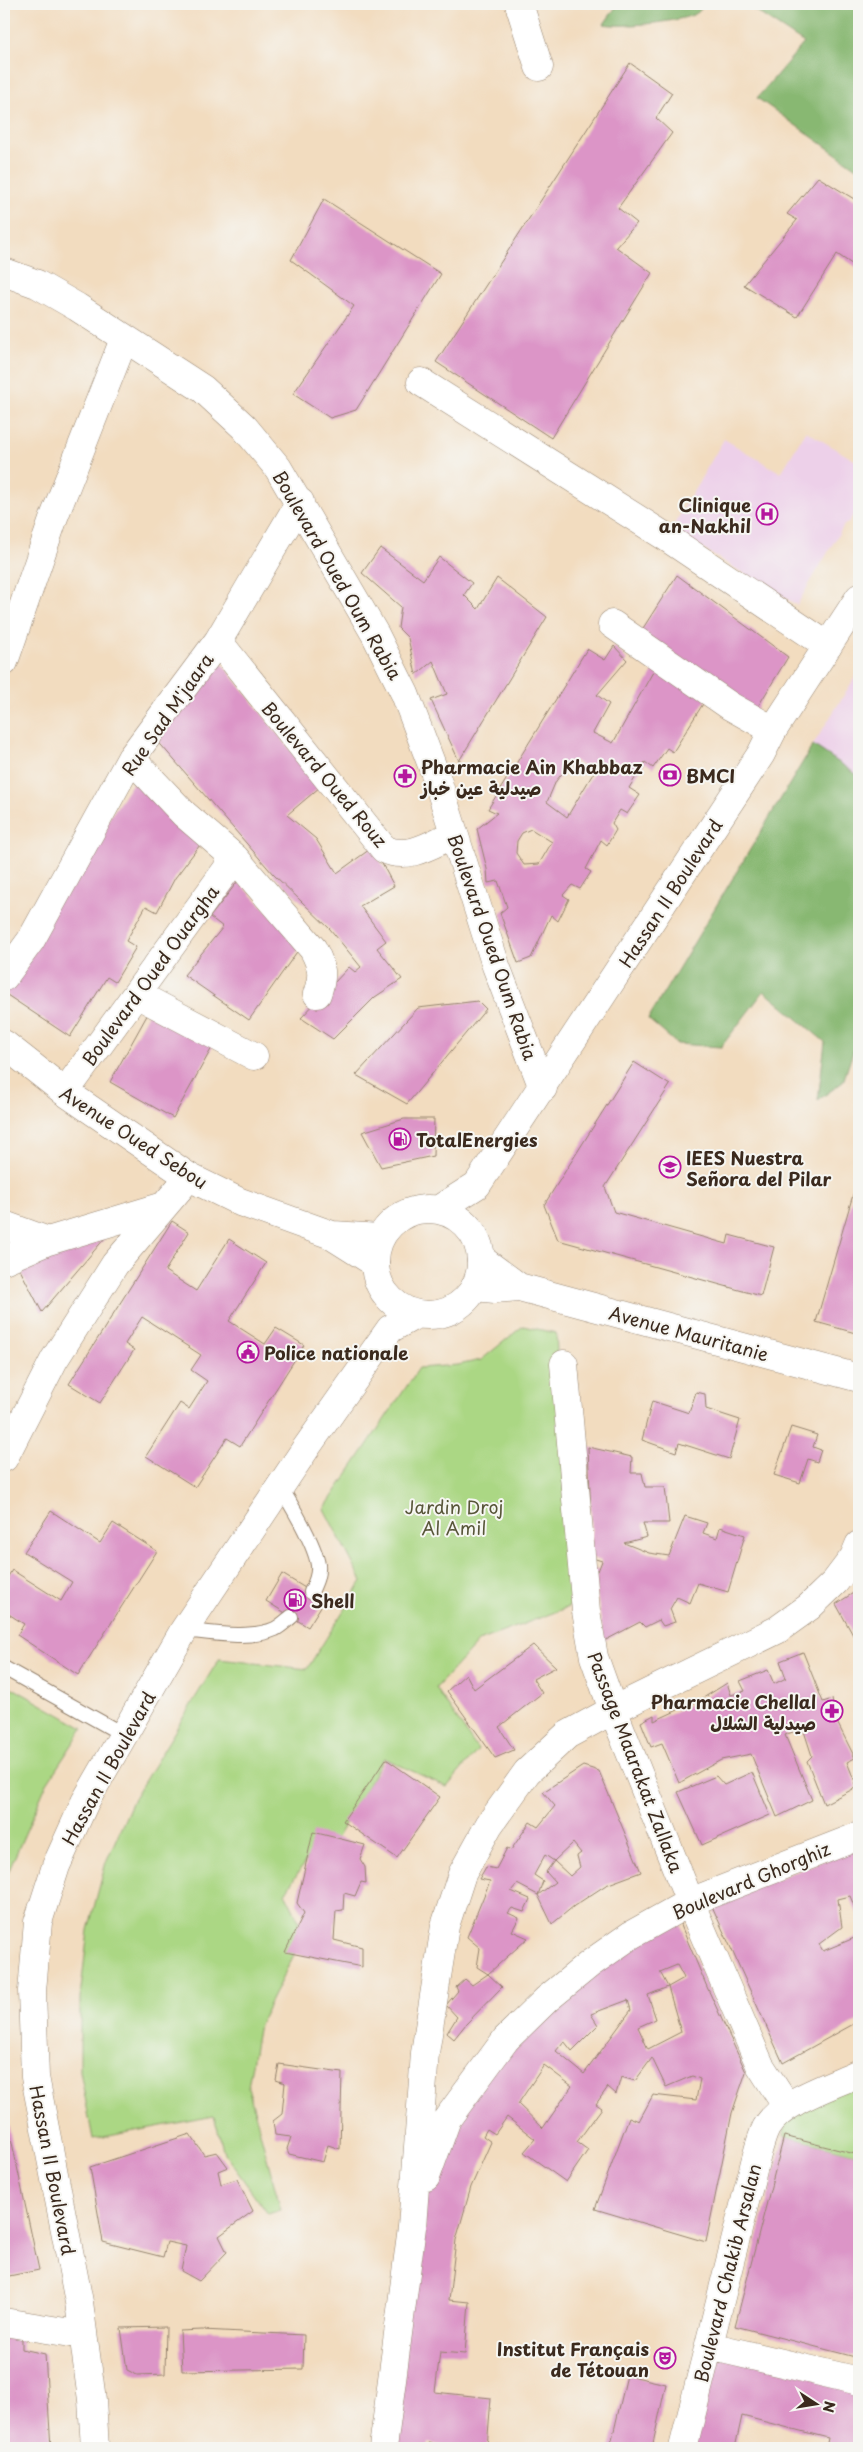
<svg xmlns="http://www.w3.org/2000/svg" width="863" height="2452" font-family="'Playpen Sans','Playpen Sans Arabic',sans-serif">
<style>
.built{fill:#edd0e9}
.green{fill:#abd784;stroke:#738051}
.forest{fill:#88b872;stroke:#627148}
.building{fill:#dc95c7;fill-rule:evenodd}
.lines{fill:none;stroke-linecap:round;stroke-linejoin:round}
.service-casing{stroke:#96836e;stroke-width:16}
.minor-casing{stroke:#96836e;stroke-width:29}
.tertiary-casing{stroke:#96836e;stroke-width:29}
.primary-casing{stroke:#96836e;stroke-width:29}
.service{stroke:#fff;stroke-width:14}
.minor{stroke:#fff;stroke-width:28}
.tertiary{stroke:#fff;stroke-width:28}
.primary{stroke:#fff;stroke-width:28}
.labels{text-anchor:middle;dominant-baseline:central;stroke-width:4;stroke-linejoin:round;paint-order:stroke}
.poi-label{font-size:18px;font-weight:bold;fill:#3b2a1e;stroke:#f6f6f2;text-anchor:start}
.street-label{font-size:18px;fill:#3b2a1e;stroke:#f6f6f2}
.park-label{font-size:18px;fill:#575538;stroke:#f6f6f2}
</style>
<rect width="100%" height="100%" fill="#f6f6f2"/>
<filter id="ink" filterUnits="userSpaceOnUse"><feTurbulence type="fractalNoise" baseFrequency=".02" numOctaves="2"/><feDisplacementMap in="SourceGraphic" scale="10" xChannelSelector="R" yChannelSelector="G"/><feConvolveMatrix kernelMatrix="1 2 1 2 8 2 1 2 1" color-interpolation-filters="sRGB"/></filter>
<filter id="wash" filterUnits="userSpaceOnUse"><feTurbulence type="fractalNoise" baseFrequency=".0096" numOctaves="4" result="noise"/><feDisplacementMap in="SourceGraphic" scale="20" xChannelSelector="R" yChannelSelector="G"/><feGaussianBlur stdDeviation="1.12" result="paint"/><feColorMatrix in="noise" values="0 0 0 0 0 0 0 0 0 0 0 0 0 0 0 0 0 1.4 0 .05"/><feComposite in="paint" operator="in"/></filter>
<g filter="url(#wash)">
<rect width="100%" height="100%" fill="#f2dcbf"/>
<path class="built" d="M806,431L859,463V506L848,523L844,525L797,605L671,530L724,439L781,473Z
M859,671V776L813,745Z"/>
<path class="green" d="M523,1326L556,1333L571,1606L479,1641L436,1688L478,1750L447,1787L384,1758L333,1844L321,1837L285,1893L305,1933L259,2024L248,2087L281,2210L268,2214L224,2153L214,2116L93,2139L80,2071V1998L88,1930L106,1862L134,1798L219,1659L307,1669L362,1581L324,1509L419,1368L458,1365L481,1360Z
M4,1683L83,1728L47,1783L6,1877L4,1890Z
M859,2084V2155L784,2136L786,2115Z"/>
<path class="forest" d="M618,4H705C703,6 700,11 697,13C682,22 621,28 604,24Z
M745,4H859V170L757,98L804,43Z
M813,745L859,776V1034L843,1082L818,1100L825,1042L764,991L721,1047L677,1044L648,1019Z"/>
<g id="blocks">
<path class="building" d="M630,63L672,93L656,118L672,133L618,208L637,223L616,247L652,273L551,438L436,362Z
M818,177L859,202V269L837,254L797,317L744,285L797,220L787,214Z
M324,199L441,274L356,410L330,418L293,394L354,306L291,260Z
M380,548L423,580L439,557L472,583L464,595L478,609L497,578L547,617L459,761L431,700L447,694L433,661L416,675L408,638L398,628L401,607L362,573Z
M677,575L788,657L754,713L638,636Z
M614,646L627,660L597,695L609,704L593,733L613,743L658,663L706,699L673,752L667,748L653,768L645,762L629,788L640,795L627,814L620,810L612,823L616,830L607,845L601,840L586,869L591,872L580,889L572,885L563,895L569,899L558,921L551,915L531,958L518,963L500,913L507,907L498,881L488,883L487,869L477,829L497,813L488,809L587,649L605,660ZM573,760L594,772L567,817L547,802L556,781ZM531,829L552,842L539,864L524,865L516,853L517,841L522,833Z
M216,656L320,787L287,815L316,839L337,873L373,847L394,886L360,906L386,941L377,948L402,979L375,997L333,1039L301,1018L349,967L355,972L361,967L330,929L273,874L155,738Z
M134,781L206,837L175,878L157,912L146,906L126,941L136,947L115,982L107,977L70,1037L4,993V988L78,865Z
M238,881L301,946L249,1020L184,975L223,927L210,917Z
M478,1001L486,1009L407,1104L356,1075L418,1008Z
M150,1010L213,1046L173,1118L110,1082Z
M634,1062L670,1085L605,1187L614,1212L727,1244L729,1235L774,1247L761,1296L558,1240L544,1205Z
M404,1119H434L433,1156L381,1167L362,1132Z
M857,1181L859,1182V1334L816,1322Z
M172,1221L189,1232L165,1271L196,1291L229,1239L266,1263L229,1321L265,1344L276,1328L304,1345L240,1446L227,1438L195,1487L146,1456L180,1403L189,1409L207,1381L191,1370L201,1355L142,1317L125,1344L134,1350L100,1403L69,1384Z
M105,1238L42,1312L17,1264Z
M696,1392L705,1394L706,1409L740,1420L729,1459L679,1443L676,1452L642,1440L652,1401L689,1413Z
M791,1427L817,1435L813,1447L821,1450L817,1462L808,1459L800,1483L774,1475Z
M588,1447L632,1457L631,1473H642L645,1487H665L669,1523H643L647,1537L624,1543L649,1553L669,1556L685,1516L707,1523L703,1533L717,1538L720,1527L745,1535L728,1592L698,1583L690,1603L677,1597L670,1609L675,1622L663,1626L659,1620L645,1627L640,1622L604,1641L593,1568L598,1571L602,1561L589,1557L592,1537Z
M51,1511L100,1543L113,1523L157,1551L78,1675L17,1635L24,1624L4,1611V1583L12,1570L61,1601L72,1582L24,1552Z
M282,1574L325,1600L308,1627L266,1601Z
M858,1590L859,1592V1646L836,1604Z
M533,1645L556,1667L533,1679L542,1693L499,1727L514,1750L495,1758L447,1691L466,1674L474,1689Z
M803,1652L823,1702L832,1699L835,1718L855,1758L847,1762L857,1787L824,1804L807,1761L812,1756L803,1728L785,1735L812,1800L777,1817L751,1754L721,1760L679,1783L662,1743L651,1747L641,1722L654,1715V1721L700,1700L727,1683L731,1695L745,1691L740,1681L768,1670L774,1684L786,1678L780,1661Z
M386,1759L440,1797L397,1858L343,1821Z
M583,1766L599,1771L641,1872L606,1885L574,1906L552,1924L538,1895L517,1884L511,1891L530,1899L524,1912L512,1908L508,1913L519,1918L512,1931L528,1938L488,1974L502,1987L466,2024L454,2039L447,2033L457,2017L446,2005L458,1991L456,1987L465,1979L472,1985L488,1974L477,1967L480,1948L467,1937L490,1881L479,1879L486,1867L496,1869L507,1848L511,1850L530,1822L538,1827L555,1806L543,1792ZM573,1843L581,1853L577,1856L580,1867L570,1876L554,1861L546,1872L555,1882L538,1895L543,1881L534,1875L545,1855L554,1861Z
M752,1772L770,1815L702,1845L678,1792L716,1776L724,1785Z
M313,1832L365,1845L360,1859L365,1867L366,1883L361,1882L355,1896L344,1893L343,1910L336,1911L334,1940L362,1947V1967L285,1952L304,1913L297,1903Z
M859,1847V1918L850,1896L838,1899L842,1927L819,1944L823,1951L859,1936V2021L783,2063L711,1904Z
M677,1916L707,1987L746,2072L732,2113L706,2242L595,2209L629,2117L639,2121L653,2095L696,2100L700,2079L692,2076L666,2087L652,2058L635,2081L621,2077L616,2094L608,2087L596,2104L602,2108L577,2142L588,2150L566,2182L524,2152L535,2139L507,2117L495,2134L487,2129L483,2136L491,2142L471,2187L456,2240L449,2300L469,2302L465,2354L440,2352L435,2392L491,2398L487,2448H454L429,2443L428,2448H390L413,2236L456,2116L540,2011ZM677,1965L684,1978L668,1987L681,2032L648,2049L638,2027L656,2019L648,1995L668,1987L660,1972ZM628,2000L631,2010L584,2074L556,2051L564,2041L572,2051L598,2025L591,2014ZM544,2065L572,2086L543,2128L518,2104Z
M279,2064L342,2073L340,2149L328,2145L323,2162L289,2154L287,2149L291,2137L275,2135L273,2121L282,2114L285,2083L276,2080Z
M4,2105L39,2270L4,2277Z
M190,2134L204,2155L217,2152L228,2167L218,2171L221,2184L237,2179L253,2211L219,2236L227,2252L199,2281L181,2271L186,2246L167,2242L163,2257L103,2242L90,2167Z
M784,2136L859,2155V2358L735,2326Z
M166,2327L165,2374L137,2375L127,2370L121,2328Z
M202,2330L304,2335L303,2369L182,2371L180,2331Z
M4,2336H22V2349L45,2354L51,2448H8L7,2419L4,2401Z
M711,2350L859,2384V2448H826L828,2438L742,2416L735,2448H690Z
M627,2375L666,2384L652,2448H610Z
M497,2445L508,2447V2448H496Z"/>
</g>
</g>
<g filter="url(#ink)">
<use href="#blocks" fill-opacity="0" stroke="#96836e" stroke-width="1"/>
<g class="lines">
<g class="service-casing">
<path id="service" d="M281,1488C292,1506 315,1545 318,1565C319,1575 315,1583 311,1592
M184,1630C211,1633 250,1640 275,1629C281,1626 287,1620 291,1617
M4,1668L124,1735"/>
</g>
<g class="minor-casing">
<path id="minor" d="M519,4L539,67
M4,272L37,284L77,307L203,389L244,427L278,468L375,634L405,694L436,776L496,966L543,1088
M421,382L666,537L828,646
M612,624L730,706L773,730
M218,641L384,849C408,861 432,844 454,834
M4,662L54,517L124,339
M131,758L184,814L235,858L313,949C322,966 324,975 317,994
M4,977L31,940L131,758L218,641L300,502
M138,995L254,1056
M65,1092L235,858
M4,1225L48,1241
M4,1260L48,1241L161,1207
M564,1364L586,1611L594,1657L613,1710L690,1902L760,2065L787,2107
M4,1458L54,1360L115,1264L189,1177
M426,2177L447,2119L506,2039L547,1999L591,1963L631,1935L690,1902L859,1836
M4,2322L83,2335
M709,2346L859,2381
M383,2448L412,2227L425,2053L445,1926L462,1874L489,1825L527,1772L567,1735L613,1710L777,1630L809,1607L835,1582L854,1557L859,1545
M683,2448L755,2162C758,2151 761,2138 766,2128C781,2101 831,2086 859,2073"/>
</g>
<g class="tertiary-casing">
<path id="tertiary" d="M4,1044L65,1092L189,1177L240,1202L329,1234L375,1263
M333,1235L380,1238
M481,1259L519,1287
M475,1287L495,1289L519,1287L859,1378"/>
</g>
<g class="primary-casing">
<path id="primary" d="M439,1209L477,1185L761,754L773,730L859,598
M375 1262a53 53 0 1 1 106 0a53 53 0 1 1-106 0Z
M95,2448L92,2400L79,2302L35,2077L32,1991L38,1922L56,1866L85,1802L184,1630L306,1448L390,1329L417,1314"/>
</g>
<use href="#service" class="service"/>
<use href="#minor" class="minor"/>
<use href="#tertiary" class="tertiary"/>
<use href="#primary" class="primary"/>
</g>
</g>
<defs>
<g id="hospital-ring" transform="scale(1.125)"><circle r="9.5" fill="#f6f6f2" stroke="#b5179e" stroke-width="1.5"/><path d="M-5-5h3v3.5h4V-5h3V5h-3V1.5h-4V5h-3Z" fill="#b5179e"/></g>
<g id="bank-ring" transform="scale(1.125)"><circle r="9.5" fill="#f6f6f2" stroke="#b5179e" stroke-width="1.5"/><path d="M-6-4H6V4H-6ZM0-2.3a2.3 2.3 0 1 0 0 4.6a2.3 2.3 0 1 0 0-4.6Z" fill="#b5179e"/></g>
<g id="pharmacy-ring" transform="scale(1.125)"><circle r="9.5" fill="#f6f6f2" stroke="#b5179e" stroke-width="1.5"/><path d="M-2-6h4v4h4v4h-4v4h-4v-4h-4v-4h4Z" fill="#b5179e"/></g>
<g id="fuel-ring" transform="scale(1.125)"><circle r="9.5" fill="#f6f6f2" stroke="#b5179e" stroke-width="1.5"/><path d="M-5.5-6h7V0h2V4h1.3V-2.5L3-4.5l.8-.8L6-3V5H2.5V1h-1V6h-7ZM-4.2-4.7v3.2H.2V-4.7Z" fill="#b5179e"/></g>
<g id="school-ring" transform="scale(1.125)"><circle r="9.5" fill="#f6f6f2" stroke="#b5179e" stroke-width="1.5"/><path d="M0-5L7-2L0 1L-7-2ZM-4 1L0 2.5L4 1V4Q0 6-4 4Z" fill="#b5179e"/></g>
<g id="civic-ring" transform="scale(1.125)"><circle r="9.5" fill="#f6f6f2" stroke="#b5179e" stroke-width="1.5"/><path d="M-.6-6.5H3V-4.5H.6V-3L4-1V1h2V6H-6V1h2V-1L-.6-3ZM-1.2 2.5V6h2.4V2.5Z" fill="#b5179e"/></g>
<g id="theatre-ring" transform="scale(1.125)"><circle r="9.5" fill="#f6f6f2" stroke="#b5179e" stroke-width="1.5"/><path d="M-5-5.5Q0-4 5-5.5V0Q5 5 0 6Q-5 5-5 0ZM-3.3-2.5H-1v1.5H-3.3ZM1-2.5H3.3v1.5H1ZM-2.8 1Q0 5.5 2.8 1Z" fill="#b5179e"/></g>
</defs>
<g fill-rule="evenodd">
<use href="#hospital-ring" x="767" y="514"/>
<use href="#bank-ring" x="670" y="775"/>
<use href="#pharmacy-ring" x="405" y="776"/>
<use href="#fuel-ring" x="400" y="1139"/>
<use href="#school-ring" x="670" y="1167"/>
<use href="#civic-ring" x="248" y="1352"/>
<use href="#fuel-ring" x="295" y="1600"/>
<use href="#pharmacy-ring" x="832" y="1711"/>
<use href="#theatre-ring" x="665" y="2358"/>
</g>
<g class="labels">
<g class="poi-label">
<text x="751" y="504" text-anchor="end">Clinique<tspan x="751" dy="21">an-Nakhil</tspan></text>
<text x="421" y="766">Pharmacie Ain Khabbaz<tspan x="421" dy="21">صيدلية عين خباز</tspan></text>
<text x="686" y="775">BMCI</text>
<text x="416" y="1139">TotalEnergies</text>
<text x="686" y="1157">IEES Nuestra<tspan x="686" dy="21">Señora del Pilar</tspan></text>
<text x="264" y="1352">Police nationale</text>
<text x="311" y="1600">Shell</text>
<text x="816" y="1701" text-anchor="end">Pharmacie Chellal<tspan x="816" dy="21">صيدلية الشلال</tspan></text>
<text x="649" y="2348" text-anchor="end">Institut Français<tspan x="649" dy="21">de Tétouan</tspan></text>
</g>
<g class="street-label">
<text transform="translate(338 575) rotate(60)">Boulevard Oued Oum Rabia</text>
<text transform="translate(167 714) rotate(-55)">Rue Sad M'jaara</text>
<text transform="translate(325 774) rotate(50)">Boulevard Oued Rouz</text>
<text transform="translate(670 893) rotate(-57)">Hassan II Boulevard</text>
<text transform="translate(493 947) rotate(71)">Boulevard Oued Oum Rabia</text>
<text transform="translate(150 975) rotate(-54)">Boulevard Oued Ouargha</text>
<text transform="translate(134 1137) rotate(33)">Avenue Oued Sebou</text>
<text transform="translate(689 1333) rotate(15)">Avenue Mauritanie</text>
<text transform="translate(636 1762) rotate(69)">Passage Maarakat Zallaka</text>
<text transform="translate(108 1768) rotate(-61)">Hassan II Boulevard</text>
<text transform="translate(751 1880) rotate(-23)">Boulevard Ghorghiz</text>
<text transform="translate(53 2170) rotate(79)">Hassan II Boulevard</text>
<text transform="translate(727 2273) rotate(-76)">Boulevard Chakib Arsalan</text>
</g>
<g class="park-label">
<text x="454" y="1506">Jardin Droj<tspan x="454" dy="21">Al Amil</tspan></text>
</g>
</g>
<rect width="863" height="2452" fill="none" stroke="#f6f6f2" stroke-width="20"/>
<g transform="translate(816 2404) rotate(102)" stroke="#f6f6f2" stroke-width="4" paint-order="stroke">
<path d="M0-4L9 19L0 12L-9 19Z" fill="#3b2a1e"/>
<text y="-8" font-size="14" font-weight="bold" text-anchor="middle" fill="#3b2a1e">N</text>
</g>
</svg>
